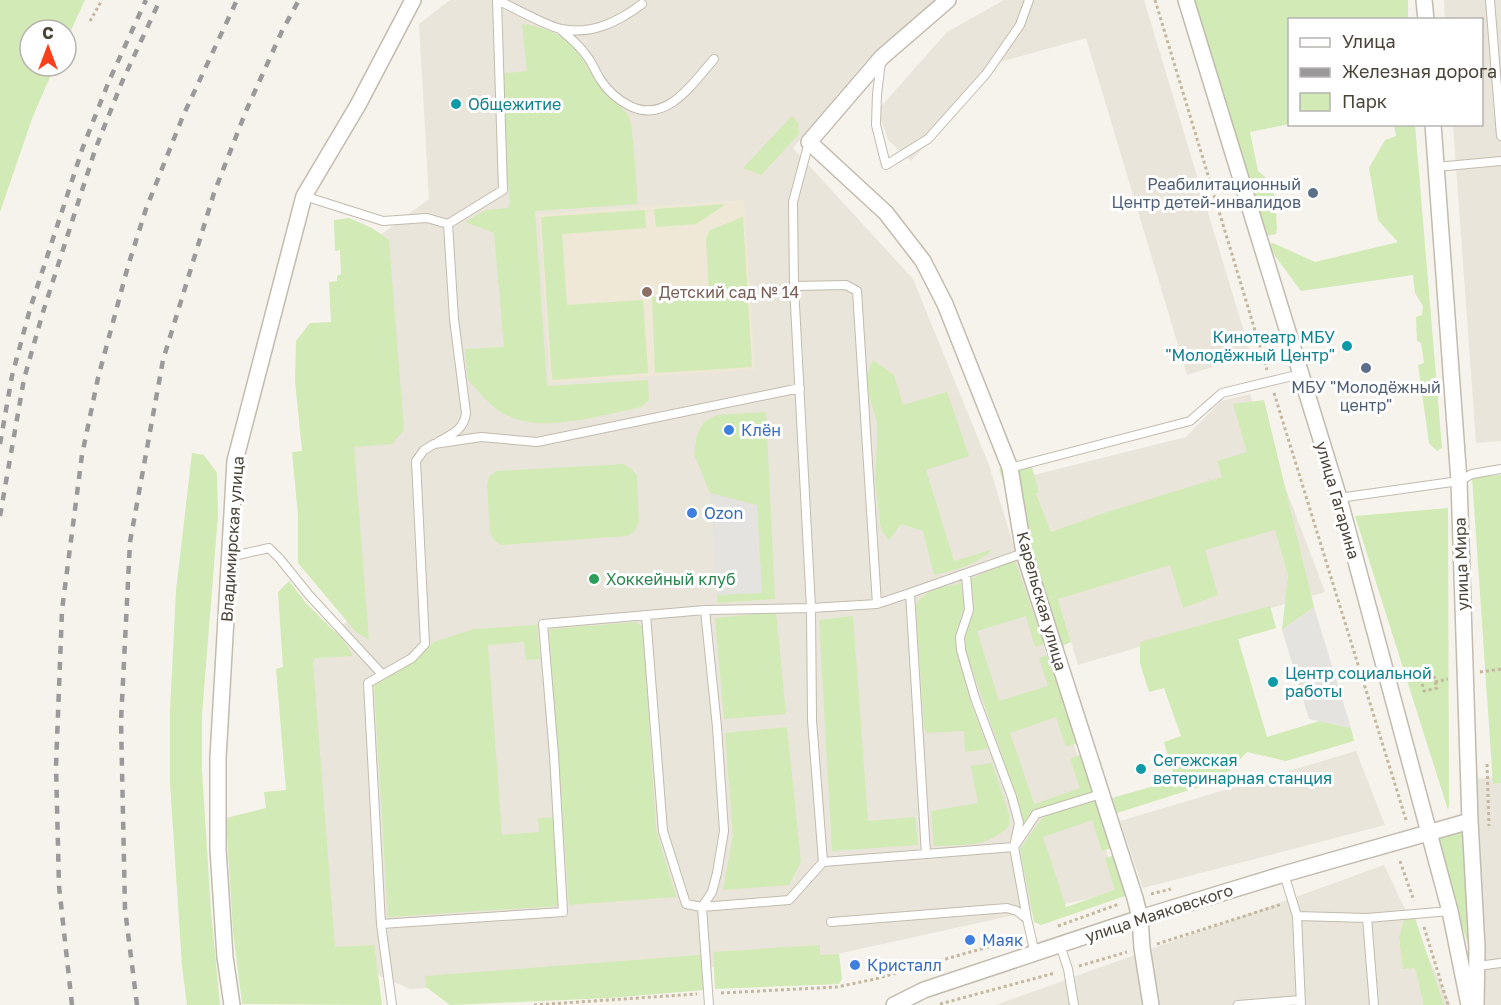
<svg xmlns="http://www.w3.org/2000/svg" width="1501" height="1005" font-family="'Golos Text',sans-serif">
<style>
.residential{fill:#eae5da}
.education{fill:#efe8d6}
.green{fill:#d2eab5}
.parking{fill:#e5e3e0}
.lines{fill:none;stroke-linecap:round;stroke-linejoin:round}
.lane-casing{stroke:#c2bbae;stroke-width:10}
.street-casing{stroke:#c2bbae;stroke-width:18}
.path{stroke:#c4b79f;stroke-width:3;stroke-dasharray:3 3;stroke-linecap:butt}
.lane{stroke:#fff;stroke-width:8}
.street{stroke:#fff;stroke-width:15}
.rail{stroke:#9a9a9a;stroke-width:4.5;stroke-dasharray:8 8;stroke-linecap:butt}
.culture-dot{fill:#0f9aa8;stroke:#fff;stroke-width:2}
.service-dot{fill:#5c6f8a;stroke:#fff;stroke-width:2}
.education-dot{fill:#8d6e63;stroke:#fff;stroke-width:2}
.shop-dot{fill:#3f7fe0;stroke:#fff;stroke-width:2}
.leisure-dot{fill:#2e9e5b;stroke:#fff;stroke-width:2}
.labels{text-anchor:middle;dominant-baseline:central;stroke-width:6;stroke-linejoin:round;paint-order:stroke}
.culture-label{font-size:16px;fill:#0d838f;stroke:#fff;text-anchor:start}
.service-label{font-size:16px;fill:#4e5e75;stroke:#fff;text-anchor:end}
.education-label{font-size:16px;fill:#785e54;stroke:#fff;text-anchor:start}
.shop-label{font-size:16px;fill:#366cbe;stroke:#fff;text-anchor:start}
.street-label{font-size:16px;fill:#4b4439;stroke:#fff}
.leisure-label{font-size:16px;fill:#27864d;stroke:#fff;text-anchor:start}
</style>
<rect width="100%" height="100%" fill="#f6f3ec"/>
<path class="residential" d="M450,0H936L865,62L793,148L913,279L989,465L1119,892L810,960L410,989L322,951L300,655L353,617L342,442L375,239L429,199L419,24Z
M1004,0H1144L1251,355L1187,375L1086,38L1000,62L911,161L888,140L878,110L947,32Z
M1444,0H1501V441L1476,443L1453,125L1482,124V20L1445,19Z
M1250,394L1325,592L1078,665L1022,478L1186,437L1221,401Z
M1356,751L1385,825L1143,888L1120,821Z
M1501,777V1005H1482L1469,779Z
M1384,865L1451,1005H996Z"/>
<path class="education" d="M744,200L755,369L550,383L539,214Z"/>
<path class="green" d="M0,0H85L66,41V30H30V66H55L33,116L0,212Z
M1193,0H1408V19L1290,20L1289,124L1250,132L1258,171C1279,186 1275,205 1277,228L1276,234L1265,236Z
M522,24C579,32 575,56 607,94C613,102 624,108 629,117C633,122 637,192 638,204L535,211L547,386L648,380L649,400L641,407C601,415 538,436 501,412C488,404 478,390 468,380L465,349L504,347L494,233L465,222L486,210L508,208L510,203L498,74L527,71Z
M792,116L798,123L799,134L761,175L743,168Z
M1394,125H1415L1442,448L1437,451L1429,443L1418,365L1424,363L1421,343L1417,341L1416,317L1422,315L1423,306L1415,293L1413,275L1301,291L1267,245L1273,243L1315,262L1398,242L1378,220L1369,168L1385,140L1396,136Z
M726,204L696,224L656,227L654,209Z
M645,210L646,228L562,234L567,305L643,300L648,373L552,380L541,217Z
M743,217L752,367L655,373L652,297L709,294L706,238L710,230Z
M349,218L372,228L389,240L404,430L392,444L354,447L369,640L356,632L298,563V515L292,452L302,451L295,381L296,341L310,323L331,322L329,282L337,281V276L341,274L340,250L335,251L334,220Z
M873,360L894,375L903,405L947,392L969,456L926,470L954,561L994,549C975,565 957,570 934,575L923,531L901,524L889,540L881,530L875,479L877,447V421L864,381Z
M1264,400L1314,607L1282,630L1288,575L1275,530L1205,550L1218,595L1183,608L1170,565L1058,599L1071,642L1062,646L999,469L1030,460L1039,492L1036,494L1051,532L1107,512L1222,477L1217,461L1247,452L1233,404Z
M766,412L775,599L718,603L717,595L761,592L757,506L710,493L694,454L697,434L704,422L717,415Z
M192,453L204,455L217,473L218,515L202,715V771L211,911L220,1005H187L182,966L170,783V711L176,591Z
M623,464L631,468L637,476L639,522L635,531L627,536L502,545L496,542L490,534L487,485L489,476L497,471Z
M1501,475V783L1493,784L1472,477Z
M1448,508L1449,806L1448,810L1355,516Z
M1014,558L1044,644L1035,647L1026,616L977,631L999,701L1048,686L1039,658L1048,655L1078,743L1066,747L1056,717L1010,733L1034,804L1080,788L1070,759L1082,754L1094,790L1092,793L1034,812L1023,826L1016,795L965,649V637L974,610L971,579Z
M289,581L306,603L344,641L353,656L315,658L313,662L335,947L374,945L382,1005L242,1004L233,931L226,818L266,808L264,792L286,790L276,669L283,667L278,592Z
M961,583L964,608L955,636L956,650L970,700L988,749L965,752L964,731L927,733L924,727L916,606C923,589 944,587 961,583Z
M1270,606L1276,628L1238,639L1267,737L1320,721L1351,728L1354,741L1286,761L1247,752L1221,780L1117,813L1112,798L1175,780L1164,742L1181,736L1164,688L1149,692L1140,663V642Z
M776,612L786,714L724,719L715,618Z
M853,616L868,821L915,817L918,845L832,851L819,620Z
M636,622L643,627L656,829L676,897L569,905L549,629Z
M537,625L540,659L526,660L524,642L488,645L502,835L539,832L538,818L553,817L558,906L388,917L374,685L414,662L434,642L474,629Z
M787,727L801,862L789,885L723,890L733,835L725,733Z
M992,763L1009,814V826C984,849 965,844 934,846L931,811L978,803L971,766Z
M1097,798L1112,848L1102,851L1092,820L1043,837L1066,907L1115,890L1105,858L1115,855L1128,895L1041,925L1034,922L1020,849L1043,817Z
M1464,830L1472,957L1433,836Z
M1414,915L1444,1005H1424L1415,968L1403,969L1399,937L1405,916Z
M820,945V955L839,954L842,979L839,984L715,989L713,952Z
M700,955L704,990L609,998L450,1005L426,987L425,976Z"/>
<path class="parking" d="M710,493L757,505L762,593L717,595Z
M1314,607L1351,728L1309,719L1282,630Z"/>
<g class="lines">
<g class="lane-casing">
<path id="lane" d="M497,0C513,7 546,26 561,29C592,35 618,22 642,4
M1490,0L1501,136
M560,29C569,37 579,45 586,55C592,62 595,71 600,79C607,90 618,100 630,106C667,124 693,83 714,59
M881,62L877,94L876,125L886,165L928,139L986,74L1020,25L1029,0
M1436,167L1501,161
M304,196L383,221L427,218L448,224
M794,286L846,285L857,291L877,604L910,593
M438,442C452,434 464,430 466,413L454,319L448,224L503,190L497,0
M1010,468L1190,421L1222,393L1301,374
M1339,498L1459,481L1472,474L1501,469
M1024,553L910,593L926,854L1014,847L1036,814L1101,794
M229,557L269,548L280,559L309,595L381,673
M966,575L969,610L960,637L961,650L975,698L1012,797L1019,823L1014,847L1027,919L1035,954
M646,615L663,831L686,904L702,907L712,892L717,873L724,831L717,727L705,610L811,608L877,604
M823,862L926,854
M1284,874L1297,916L1301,1005
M1297,916L1367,918L1374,1005
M1367,918L1450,911
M831,922L1007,908L1017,911L1027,919
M381,924L368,683L412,658L425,644L416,461L424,450L434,444L481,437L537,442L800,388
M1060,945L1068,969L1074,1005
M1478,966L1501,963
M392,1005L381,924L563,912L554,755L543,624L705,610
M709,1005L702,907L789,900L823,862L812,720L811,608L794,286L793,202L809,142
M1238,1005L1300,1000"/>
</g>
<g class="street-casing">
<path id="street" d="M948,0L882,57L809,142L886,213L923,261L945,304L1010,468L1024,553L1135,898L1140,918L1142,948L1151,1005
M1186,0L1339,498L1450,911L1469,1005
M1424,0L1426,20
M1433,124L1459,481L1470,821L1477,948L1476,1005
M232,1005L225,957L218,849V758L235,461L304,196L358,105L413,0
M894,1005L924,990L1140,918L1284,874L1470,821"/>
</g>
<path class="path" d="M1155,0L1267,370
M90,21L102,0
M1274,393L1407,823
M1480,672L1501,669
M1434,676L1437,688L1424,691L1421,679Z
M1435,682L1448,679
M1487,764L1489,826
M1400,861L1414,901
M1151,894L1171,889
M1058,926L1119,904
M1424,927L1448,1005
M1157,944L1282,904
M1079,966L1127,952
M721,993L837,987L875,979L1020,938
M940,1004L1055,973
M534,1005L697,994"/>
<use href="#lane" class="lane"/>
<use href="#street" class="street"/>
<path class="rail" d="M0,444L12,376L30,309L83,147L109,81L146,0
M0,516L24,379L43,312L95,150L122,82L160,0
M72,1005L59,886L56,766L62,610L82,455L98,378L128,266L146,209L183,116L237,0
M137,1005L125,909L121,721L130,542L163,360L214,193L246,111L282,31L299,0"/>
</g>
<g class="culture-dot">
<circle cx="456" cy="104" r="6"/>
<circle cx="1347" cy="346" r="6"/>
<circle cx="1273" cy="682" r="6"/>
<circle cx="1141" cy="769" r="6"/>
</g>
<g class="service-dot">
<circle cx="1313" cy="193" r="6"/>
<circle cx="1366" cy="368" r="6"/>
</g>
<circle class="education-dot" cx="647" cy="292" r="6"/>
<g class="shop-dot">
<circle cx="729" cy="430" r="6"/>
<circle cx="692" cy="513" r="6"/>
<circle cx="970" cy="940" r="6"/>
<circle cx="855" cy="965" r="6"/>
</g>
<circle class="leisure-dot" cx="594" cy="579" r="6"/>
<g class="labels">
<g class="culture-label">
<text x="468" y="104">Общежитие</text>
<text x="1335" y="337" text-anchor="end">Кинотеатр МБУ<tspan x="1335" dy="18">"Молодёжный Центр"</tspan></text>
<text x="1285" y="673">Центр социальной<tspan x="1285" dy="18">работы</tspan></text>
<text x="1153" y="760">Сегежская<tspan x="1153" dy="18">ветеринарная станция</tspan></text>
</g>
<g class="service-label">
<text x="1301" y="184">Реабилитационный<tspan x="1301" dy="18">Центр детей-инвалидов</tspan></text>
<text x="1366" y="387" text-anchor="middle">МБУ "Молодёжный<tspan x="1366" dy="18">центр"</tspan></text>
</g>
<g class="education-label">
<text x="659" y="292">Детский сад № 14</text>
</g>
<g class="shop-label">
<text x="741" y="430">Клён</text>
<text x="704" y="513">Ozon</text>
<text x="982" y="940">Маяк</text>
<text x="867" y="965">Кристалл</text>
</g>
<g class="street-label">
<text transform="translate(1338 500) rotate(74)">улица Гагарина</text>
<text transform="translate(232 539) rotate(-86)">Владимирская улица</text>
<text transform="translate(1461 564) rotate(-92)">улица Мира</text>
<text transform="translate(1042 601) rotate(74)">Карельская улица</text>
<text transform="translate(1159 913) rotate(-18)">улица Маяковского</text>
</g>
<g class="leisure-label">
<text x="606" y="579">Хоккейный клуб</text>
</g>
</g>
<rect x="1288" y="18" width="195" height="108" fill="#ffffff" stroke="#b7b4b0" stroke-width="1.5"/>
<rect x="1300" y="38" width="30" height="9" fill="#ffffff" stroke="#b7b4b0" stroke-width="1.5"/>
<text x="1342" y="48" font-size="18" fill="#4b4439">Улица</text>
<rect x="1300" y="68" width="30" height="9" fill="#9a9a9a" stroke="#b7b4b0" stroke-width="1.5"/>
<text x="1342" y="78" font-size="18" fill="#4b4439">Железная дорога</text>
<rect x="1300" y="93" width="30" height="18" fill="#d2eab5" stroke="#b7b4b0" stroke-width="1.5"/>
<text x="1342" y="108" font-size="18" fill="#4b4439">Парк</text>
<g transform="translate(48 48)"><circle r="28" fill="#ffffff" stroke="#b7b4b0" stroke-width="1.5"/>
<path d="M0-4.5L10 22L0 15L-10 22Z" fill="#fc3f1d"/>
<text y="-9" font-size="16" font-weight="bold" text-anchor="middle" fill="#4b4439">С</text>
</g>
</svg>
